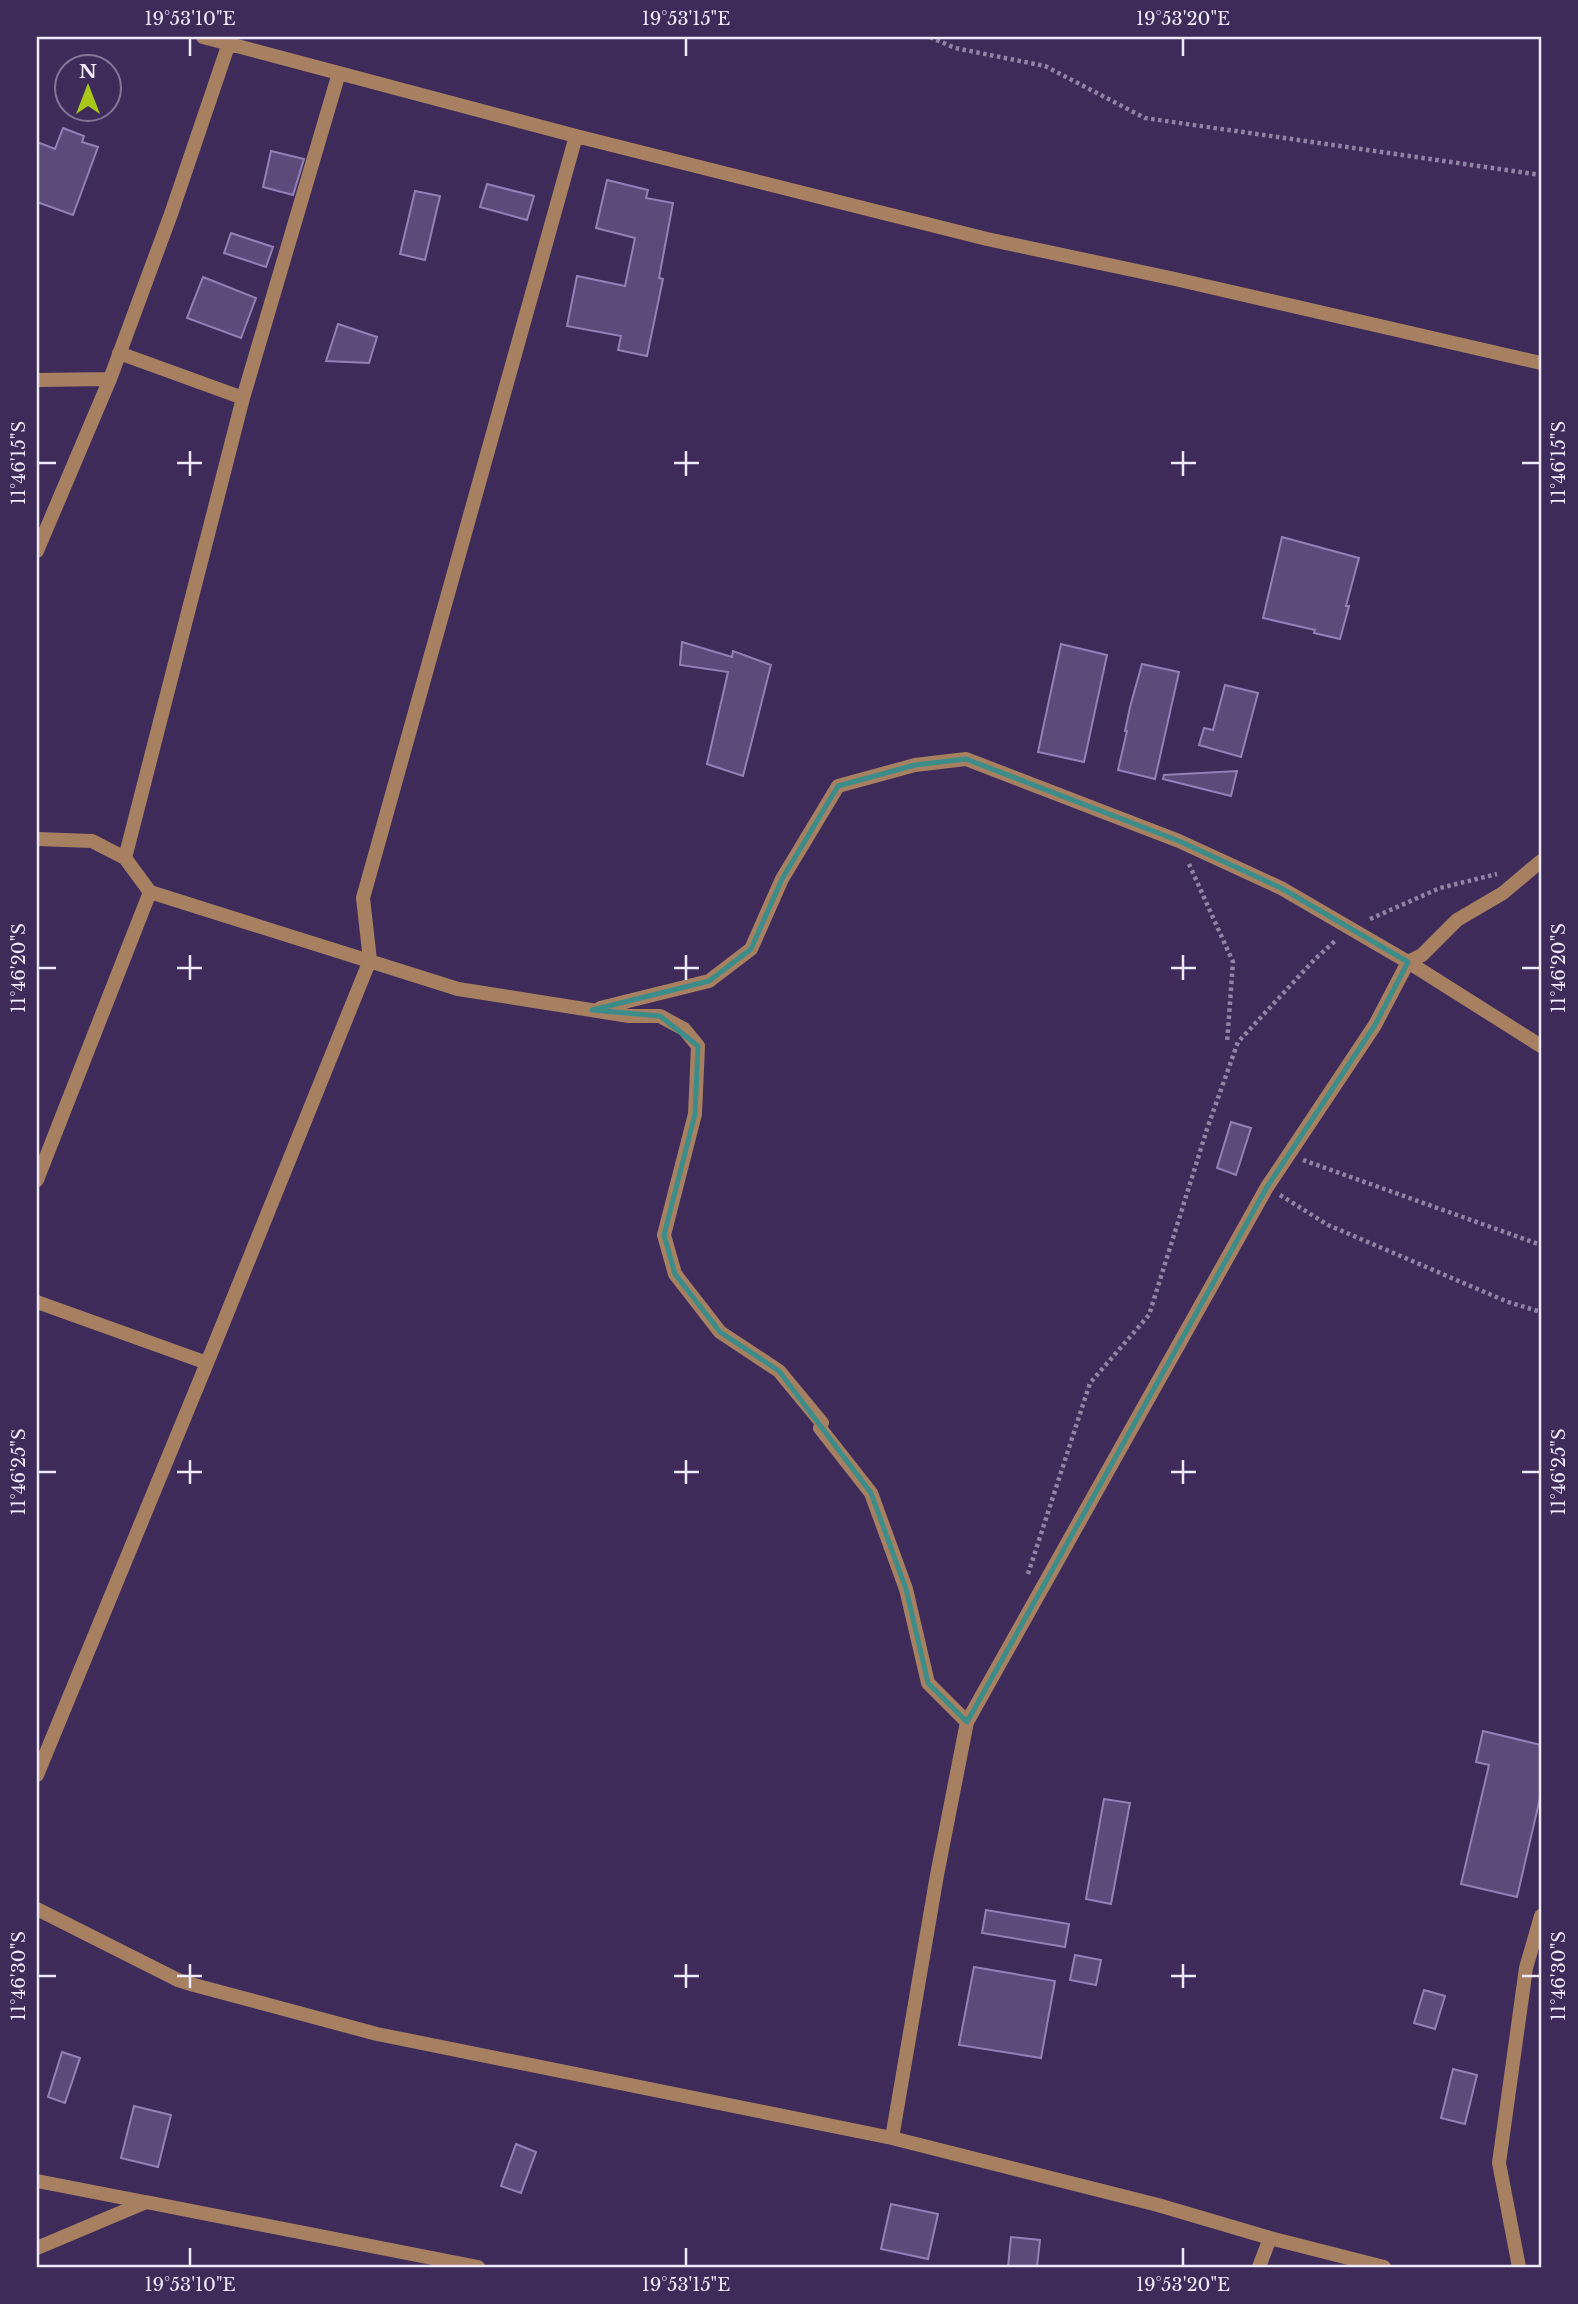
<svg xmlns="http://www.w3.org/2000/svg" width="1578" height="2304" font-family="'Libre Baskerville',serif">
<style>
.building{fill:#5c4a7b;stroke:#9380b6;stroke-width:2}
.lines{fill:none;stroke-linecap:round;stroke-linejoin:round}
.path{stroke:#9084a5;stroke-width:4.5;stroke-dasharray:3.5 3.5;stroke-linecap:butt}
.minor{stroke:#a68060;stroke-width:14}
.marked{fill:none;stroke:#3c8d8a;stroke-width:5;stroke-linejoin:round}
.ticks{fill:none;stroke:#efeafc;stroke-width:2.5}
.neatline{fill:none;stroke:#efeafc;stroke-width:2.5}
.ticks-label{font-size:18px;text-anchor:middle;fill:#efeafc}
</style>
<rect width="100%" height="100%" fill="#3e2b5a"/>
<path class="building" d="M63,128L84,136L82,142L98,147L73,215L37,202V142L55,149Z
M271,151L304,159L293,195L263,187Z
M607,180L648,190L646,198L673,203L659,278L663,279L647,356L618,350L621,336L567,326L577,276L625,286L635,238L596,228Z
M487,184L534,196L527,220L480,207Z
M415,191L440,196L425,260L400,254Z
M231,233L273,247L266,267L224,253Z
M203,277L256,298L241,338L187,318Z
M338,324L377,337L369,363L326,361Z
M1282,537L1359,558L1346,606H1349L1340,639L1314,633L1315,630L1263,618Z
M682,642L732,657L733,651L771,665L743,776L707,764L728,672L680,665Z
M1061,644L1107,655L1084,762L1038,752Z
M1142,664L1179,672L1155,779L1118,770L1127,731H1125L1130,707Z
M1225,685L1258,693L1241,757L1199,745L1204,728L1213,730Z
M1237,771L1231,796L1163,779L1164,775Z
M1231,1122L1251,1128L1236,1175L1217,1168Z
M1483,1731L1541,1745V1794L1517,1897L1461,1884L1489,1765L1476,1762Z
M1104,1799L1130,1803L1111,1904L1086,1899Z
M986,1910L1069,1924L1065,1947L982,1933Z
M1075,1955L1101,1960L1096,1985L1070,1980Z
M974,1967L1055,1981L1041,2058L959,2045Z
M1424,1990L1445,1996L1435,2029L1414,2023Z
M62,2052L80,2058L65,2103L48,2097Z
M1453,2069L1477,2075L1465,2124L1441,2118Z
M134,2106L171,2115L158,2167L121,2158Z
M516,2144L536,2152L521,2193L501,2186Z
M891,2204L938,2214L928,2259L881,2249Z
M1011,2237L1040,2240L1037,2267H1008Z"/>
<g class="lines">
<path class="path" d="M930,37L955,48L1045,66L1145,118L1541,175
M1189,864L1233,962L1227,1043
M1370,919L1440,888L1497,874
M1303,1160L1541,1245
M1280,1195L1328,1225L1508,1302L1541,1312
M1028,1574L1090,1383L1149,1315L1208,1126L1238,1042L1314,960L1336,940"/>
<path class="minor" d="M203,37L576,136L987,239L1175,279L1541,363
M119,353L243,398
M37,380L110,379
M37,551L110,379L171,214L229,43
M37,839L92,841L125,858L150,892L458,989L629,1016H660L684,1029L698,1046L695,1114L664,1235L675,1274L720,1332L779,1371L822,1423L820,1428L871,1493L906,1589L928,1683L967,1722
M125,858L243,398L339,73
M600,1008L709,981L751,949L782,879L838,786L915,765L966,759L1179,841L1281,888L1408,962L1541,1046
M37,1180L150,892
M37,1302L207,1363
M37,1775L207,1363L370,960L363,898L576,136
M37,1909L178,1980L194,1985L377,2034L892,2138L1158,2205L1270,2238L1384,2267
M892,2138L937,1875L967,1722L1267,1187L1375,1025L1408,962L1422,955L1457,920L1503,893L1541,861
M37,2181L145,2202
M37,2248L146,2202L478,2267
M1259,2267L1270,2238
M1519,2267L1499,2163L1526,1968L1541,1916"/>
</g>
<path class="marked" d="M966,759L1179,841L1281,888L1408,962L1375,1025L1267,1187L967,1722L928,1683L906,1589L871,1493L779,1371L720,1332L675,1274L664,1235L695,1114L698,1046L660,1016L592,1010L709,981L751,949L782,879L838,786L915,765Z"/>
<path class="ticks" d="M190,38V56M686,38V56M1183,38V56M190,451V476M686,451V476M1183,451V476M38,463H56M177,463H202M674,463H699M1171,463H1196M1522,463H1540M190,955V980M686,955V980M1183,955V980M38,968H56M177,968H202M674,968H699M1171,968H1196M1522,968H1540M190,1460V1484M686,1460V1484M1183,1460V1484M38,1472H56M177,1472H202M674,1472H699M1171,1472H1196M1522,1472H1540M190,1964V1988M686,1964V1988M1183,1964V1988M38,1976H56M177,1976H202M674,1976H699M1171,1976H1196M1522,1976H1540M190,2248V2266M686,2248V2266M1183,2248V2266"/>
<rect width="1578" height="2304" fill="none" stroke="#3e2b5a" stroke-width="77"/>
<g transform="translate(88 88)"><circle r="33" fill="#3e2b5a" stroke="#85779b" stroke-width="2"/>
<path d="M0-5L12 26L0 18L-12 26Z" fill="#a9c71b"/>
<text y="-10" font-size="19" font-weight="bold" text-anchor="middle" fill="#efeafc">N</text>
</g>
<rect x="38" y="38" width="1502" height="2228" class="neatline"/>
<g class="ticks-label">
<text x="190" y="25">19°53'10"E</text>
<text x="686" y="25">19°53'15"E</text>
<text x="1183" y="25">19°53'20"E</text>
<text transform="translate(19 463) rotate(-90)" y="6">11°46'15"S</text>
<text transform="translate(1559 463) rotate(-90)" y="6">11°46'15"S</text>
<text transform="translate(19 968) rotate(-90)" y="6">11°46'20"S</text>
<text transform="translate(1559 968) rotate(-90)" y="6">11°46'20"S</text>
<text transform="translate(19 1472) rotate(-90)" y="6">11°46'25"S</text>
<text transform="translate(1559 1472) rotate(-90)" y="6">11°46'25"S</text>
<text transform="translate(19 1976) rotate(-90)" y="6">11°46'30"S</text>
<text transform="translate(1559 1976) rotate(-90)" y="6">11°46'30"S</text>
<text x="190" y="2291">19°53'10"E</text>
<text x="686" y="2291">19°53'15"E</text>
<text x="1183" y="2291">19°53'20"E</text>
</g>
</svg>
